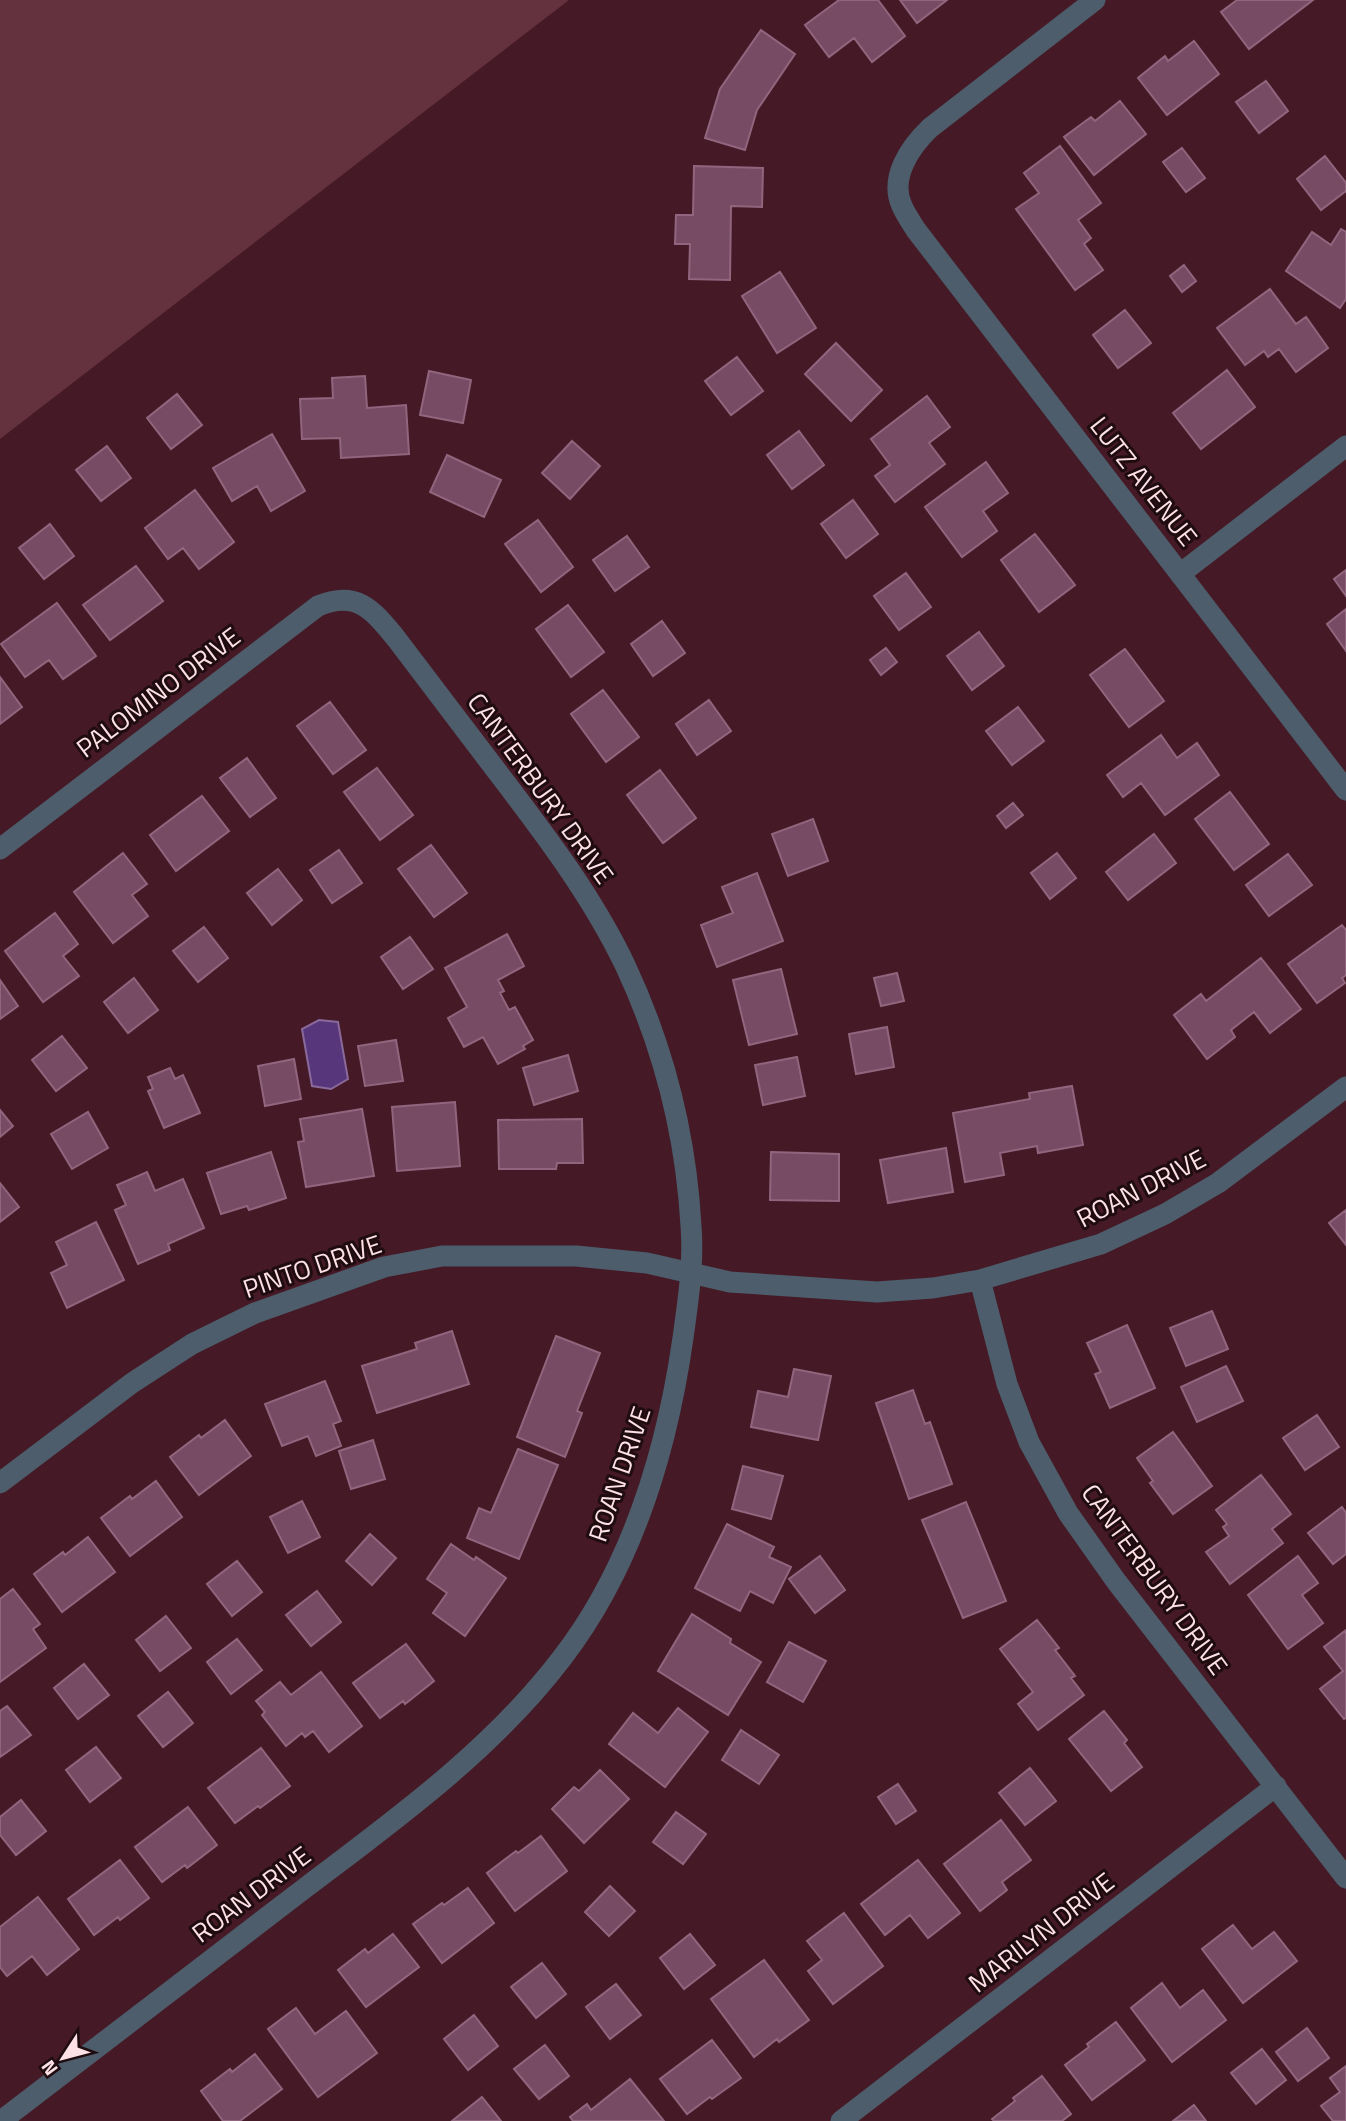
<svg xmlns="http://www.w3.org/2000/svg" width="1346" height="2121" font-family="'Titillium Web',sans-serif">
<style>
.green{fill:#64313e}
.water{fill:#58367b;stroke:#8a699b;stroke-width:2}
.building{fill:#764b63;stroke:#92657e;stroke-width:2}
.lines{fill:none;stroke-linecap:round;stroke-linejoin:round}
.street{stroke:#4d5d6b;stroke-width:21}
.labels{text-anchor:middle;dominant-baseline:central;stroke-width:6;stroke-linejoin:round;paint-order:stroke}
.street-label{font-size:26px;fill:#fee1e6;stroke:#1f0c11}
</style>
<rect width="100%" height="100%" fill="#451a26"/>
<path class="green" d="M0,0H569L0,439Z"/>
<path class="water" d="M319,1020L338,1022L348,1079L331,1089L312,1086L302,1029Z"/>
<path class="building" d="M839,0H878L905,36L872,62L854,38L829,57L805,25Z
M900,0H947L917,23Z
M1237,0H1313L1249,49L1221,12Z
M761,30L795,54L757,110L745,150L705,138L720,89Z
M1194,41L1219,74L1167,115L1138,78L1165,56L1168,61Z
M1266,81L1288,111L1259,133L1236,102Z
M1120,101L1146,134L1094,175L1064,137L1091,117L1095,121Z
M1060,146L1101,203L1078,220L1091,238L1084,244L1103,270L1075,290L1016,209L1039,193L1024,173Z
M1182,148L1205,178L1186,192L1163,162Z
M1325,156L1346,183V191L1321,210L1297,179Z
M694,166L763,168L762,207L731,206L730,280L689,279L690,244H675L676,215H693Z
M1341,229L1346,232V299L1340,308L1286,271L1312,232L1331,245Z
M1184,265L1196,281L1182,292L1170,276Z
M780,272L816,328L777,353L742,296Z
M1270,289L1296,324L1306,317L1328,348L1296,372L1279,349L1268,357L1264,351L1245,365L1217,328Z
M1125,310L1151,343L1118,368L1093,335Z
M836,343L882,390L851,421L805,374Z
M737,357L763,391L731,415L705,381Z
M1227,370L1255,407L1201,449L1173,413Z
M429,371L471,380L463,423L420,415Z
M365,376L367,408L406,405L409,454L341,458L340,438L302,439L300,399L333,398L332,378Z
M177,394L202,425L171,449L147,418Z
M927,396L950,427L929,443L945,464L895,502L875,476L890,465L871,439Z
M799,431L824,465L792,489L767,455Z
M272,434L305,491L271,511L257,486L232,501L213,468Z
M572,441L600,466L570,499L542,473Z
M107,446L131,478L101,501L76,470Z
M447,455L501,480L484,517L430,492Z
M986,462L1008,493L983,511L997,531L962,557L925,507Z
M195,490L234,542L199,569L183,548L168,559L145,528Z
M853,500L878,534L846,558L821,524Z
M538,520L573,567L541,592L505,544Z
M50,524L74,556L44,579L19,548Z
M1035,534L1075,585L1039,612L1001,560Z
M627,536L649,567L615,591L593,560Z
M136,566L163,601L110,640L83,605Z
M1346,570V596L1334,579Z
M906,573L931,607L899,630L874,596Z
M57,603L96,656L63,679L49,660L25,677L1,644Z
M568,605L604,652L571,677L536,629Z
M1346,609V651L1327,624Z
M662,621L685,653L653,676L631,644Z
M979,632L1004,666L972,690L947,656Z
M886,648L897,662L881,675L870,660Z
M1125,649L1164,701L1129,727L1090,675Z
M0,677L22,707L0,724Z
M603,690L639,737L606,762L571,714Z
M709,700L731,731L697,755L676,724Z
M330,702L366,750L333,774L297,726Z
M1018,707L1044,741L1012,765L986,731Z
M1161,735L1177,758L1197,743L1219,775L1165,815L1141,783L1123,797L1107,775Z
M247,758L276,798L250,817L220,778Z
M377,768L413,815L380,840L344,792Z
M660,770L696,818L663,843L627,795Z
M1230,792L1269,844L1234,870L1195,819Z
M202,796L229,831L176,871L150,835Z
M1013,803L1023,815L1006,828L997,816Z
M813,819L828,861L788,876L772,834Z
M1154,834L1176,863L1128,900L1106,872Z
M431,845L467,893L434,917L398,869Z
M339,850L362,883L332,903L310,870Z
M123,853L147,884L132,895L148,916L113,943L74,892Z
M1057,853L1076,878L1050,899L1031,873Z
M1288,854L1312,885L1269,916L1246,885Z
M278,869L302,900L272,925L247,893Z
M757,873L783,941L717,967L701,925L733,913L722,887Z
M55,913L78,944L63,956L79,976L43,1002L5,951Z
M1342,925L1346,930V975L1342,978L1345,983L1317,1003L1288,964Z
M204,927L228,958L198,982L173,951Z
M507,934L524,966L498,980L504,991L500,993L509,1010L515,1007L533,1040L523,1046L525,1049L498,1064L483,1037L464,1047L448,1018L467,1007L445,968Z
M410,937L433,969L403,989L381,957Z
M1261,958L1301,1009L1270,1033L1254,1012L1231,1030L1235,1037L1207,1059L1174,1015L1201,994L1206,1001Z
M781,969L797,1034L749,1045L733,980Z
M897,973L904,1001L881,1006L874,978Z
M134,978L158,1010L128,1033L104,1002Z
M0,980L18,1006L0,1019Z
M887,1027L894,1067L856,1074L849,1034Z
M62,1036L87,1068L56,1091L32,1060Z
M396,1040L403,1081L365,1086L358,1046Z
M568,1055L578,1091L534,1105L523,1068Z
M797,1057L805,1096L763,1105L755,1065Z
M294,1059L301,1099L265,1106L258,1066Z
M170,1068L175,1079L183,1075L200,1113L164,1128L148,1091L153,1089L148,1077Z
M1072,1086L1083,1145L1038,1153L1037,1146L1000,1153L1004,1175L965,1182L953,1113L1030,1099L1029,1093Z
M455,1102L460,1166L397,1171L392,1107Z
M362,1109L374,1176L306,1187L298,1142L304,1141L300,1119Z
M0,1110L13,1126L0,1137Z
M88,1112L108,1148L72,1169L51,1134Z
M582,1119L583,1163H557L556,1169H499L498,1120Z
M946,1148L953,1192L888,1203L880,1160Z
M271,1152L286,1198L249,1210L247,1206L221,1214L207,1173Z
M771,1152L839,1154V1201L770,1200Z
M147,1172L155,1191L183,1179L204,1228L168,1244L170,1250L138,1264L115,1210L126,1205L117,1185Z
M0,1183L19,1207L0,1222Z
M1346,1210V1245L1329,1223Z
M96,1222L124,1280L67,1308L51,1273L67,1265L56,1242Z
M1212,1311L1228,1349L1186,1366L1170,1328Z
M1127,1325L1155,1388L1110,1408L1095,1374L1101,1372L1087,1343Z
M452,1331L469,1384L377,1413L362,1366L417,1349L415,1343Z
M556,1336L600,1353L577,1411L582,1413L565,1457L517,1437Z
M1226,1366L1243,1401L1197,1422L1181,1387Z
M794,1369L831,1376L818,1440L751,1427L758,1391L788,1397Z
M325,1381L341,1421L333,1424L341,1446L316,1456L308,1436L282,1446L265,1404Z
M913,1390L925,1424L930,1422L952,1484L909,1499L876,1403Z
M1317,1415L1339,1447L1305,1470L1283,1438Z
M225,1420L251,1456L199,1495L170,1457L199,1435L201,1438Z
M1173,1432L1212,1486L1173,1514L1150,1483L1153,1481L1137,1458Z
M373,1440L385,1479L351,1489L339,1451Z
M518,1449L558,1465L519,1559L467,1538L479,1508L491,1513Z
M743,1466L783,1476L771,1519L732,1509Z
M1261,1475L1291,1514L1272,1529L1283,1543L1230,1584L1206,1552L1229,1536L1223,1527L1227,1524L1216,1510Z
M156,1481L182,1517L130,1556L101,1518L130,1496L132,1499Z
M302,1501L320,1537L288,1553L270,1517Z
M966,1502L1006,1601L963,1618L922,1520Z
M1342,1507L1346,1513V1554L1333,1564L1308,1533Z
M727,1524L774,1547L769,1557L791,1567L773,1603L750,1591L740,1611L695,1588Z
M370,1534L396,1558L372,1585L346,1561Z
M88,1537L115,1572L62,1612L34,1574L63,1552L65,1555Z
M451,1544L474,1560L476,1557L506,1578L465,1636L433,1613L447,1593L427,1579Z
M820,1556L845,1590L815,1613L789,1579Z
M1298,1556L1318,1583L1302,1595L1323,1623L1288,1649L1248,1595Z
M237,1561L262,1592L232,1616L207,1584Z
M13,1589L40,1624L33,1629L46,1648L0,1682V1599Z
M317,1591L341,1622L311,1646L286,1615Z
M692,1614L731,1639L730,1643L761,1662L728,1715L658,1671Z
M166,1616L191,1648L160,1671L136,1640Z
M1037,1620L1059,1648L1055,1650L1075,1676L1071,1678L1084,1695L1038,1730L1018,1704L1033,1692L1000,1649Z
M1346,1630V1718L1344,1719L1320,1689L1343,1671L1324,1647Z
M237,1639L262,1670L231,1694L207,1662Z
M789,1642L826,1661L803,1702L767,1682Z
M406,1644L434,1681L405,1704L403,1701L380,1718L353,1683Z
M84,1664L109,1695L78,1719L54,1688Z
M321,1672L362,1726L329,1752L313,1731L305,1737L302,1733L286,1746L262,1715L265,1712L256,1701L280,1682L291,1695Z
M168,1692L193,1723L163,1747L138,1716Z
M7,1706L31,1735L0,1757V1711Z
M678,1708L708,1732L665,1787L609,1744L633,1713L658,1733Z
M1104,1711L1127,1740L1124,1743L1142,1767L1111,1791L1069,1739Z
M741,1730L779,1755L759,1784L722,1760Z
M96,1747L121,1778L90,1802L66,1770Z
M261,1748L290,1786L260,1808L258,1806L235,1823L208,1788Z
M1030,1768L1056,1801L1025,1825L999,1793Z
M600,1770L629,1799L584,1843L552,1809L574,1787L579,1791Z
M898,1784L916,1811L896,1824L878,1797Z
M21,1800L46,1831L16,1855L0,1835V1817Z
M188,1807L217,1845L187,1868L185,1865L162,1882L135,1847Z
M676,1812L706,1834L683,1864L653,1842Z
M1001,1820L1031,1860L1002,1882L1007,1890L980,1911L944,1864Z
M541,1836L567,1871L515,1911L487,1873L516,1851L518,1853Z
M120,1860L149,1898L120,1920L118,1917L94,1935L68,1899Z
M918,1860L960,1913L928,1938L910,1915L885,1935L861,1904Z
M610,1886L635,1911L609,1936L585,1912Z
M468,1888L494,1923L442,1963L413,1924L442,1903L444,1905Z
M38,1897L79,1949L47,1975L32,1956L7,1976L0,1967V1927Z
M844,1913L883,1966L833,2004L808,1971L822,1960L807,1941Z
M1233,1925L1252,1949L1274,1932L1297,1961L1243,2003L1202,1949Z
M393,1934L419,1967L366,2007L338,1970L365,1949L368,1953Z
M690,1934L715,1965L684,1989L660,1958Z
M764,1960L809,2020L779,2042L777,2039L754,2057L711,1999Z
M542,1963L566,1994L536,2018L511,1987Z
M1162,1983L1180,2008L1203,1990L1226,2020L1172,2062L1131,2008Z
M616,1984L641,2015L610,2039L586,2007Z
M296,2008L315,2034L346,2011L377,2053L318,2097L268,2029Z
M474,2015L498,2046L468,2070L444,2039Z
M1116,2022L1145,2060L1092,2100L1065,2065L1089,2047L1087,2044Z
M1307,2028L1329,2058L1298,2081L1276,2052Z
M712,2040L741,2078L712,2099L710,2097L687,2114L660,2079Z
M545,2045L569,2076L539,2099L514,2069Z
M1262,2049L1286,2080L1256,2104L1231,2073Z
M255,2054L282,2089L240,2121H223L201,2091L230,2069L232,2072Z
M1346,2066V2121H1333L1321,2106L1340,2092L1330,2078Z
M1042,2076L1071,2114L1062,2121H994L992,2119L1015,2101L1013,2098Z
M630,2079L664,2121H573L570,2117L587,2104L591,2110Z
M482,2097L501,2121H452Z
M1194,2105L1206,2121H1173Z"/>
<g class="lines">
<path class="street" d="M1095,0L930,128C910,147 889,178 902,206C906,215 911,222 916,230L1346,790
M1180,574L1346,446
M0,849L318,606C356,590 372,609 395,637C431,684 466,731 502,778C547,837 593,898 625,965C664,1048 686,1136 691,1226C694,1263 688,1301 683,1338C667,1450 632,1567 562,1658C492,1750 396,1819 305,1888C204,1966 102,2043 1,2121
M980,1280L1007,1384L1029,1442L1068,1513L1116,1581L1346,1878
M0,1483L132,1383L192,1344L255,1313L384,1267L442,1256H576L647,1263L730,1282L877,1292L933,1288L980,1280L1101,1244L1165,1214L1218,1183L1346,1087
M841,2121L1276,1786"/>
</g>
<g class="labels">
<g class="street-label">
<text transform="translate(1144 481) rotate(52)">LUTZ AVENUE</text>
<text transform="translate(158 692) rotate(-37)">PALOMINO DRIVE</text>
<text transform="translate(541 788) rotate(54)">CANTERBURY DRIVE</text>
<text transform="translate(1141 1188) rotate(-27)">ROAN DRIVE</text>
<text transform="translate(312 1266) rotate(-19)">PINTO DRIVE</text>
<text transform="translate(619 1474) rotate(-71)">ROAN DRIVE</text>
<text transform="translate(1155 1579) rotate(54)">CANTERBURY DRIVE</text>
<text transform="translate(251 1894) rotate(-37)">ROAN DRIVE</text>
<text transform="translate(1041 1932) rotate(-38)">MARILYN DRIVE</text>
</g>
</g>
<g transform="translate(63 2058) rotate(234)" stroke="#1f0c11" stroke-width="5" paint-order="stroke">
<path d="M0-5L12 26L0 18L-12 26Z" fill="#fee1e6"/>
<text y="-10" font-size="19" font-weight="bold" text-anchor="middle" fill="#fee1e6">N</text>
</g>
</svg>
